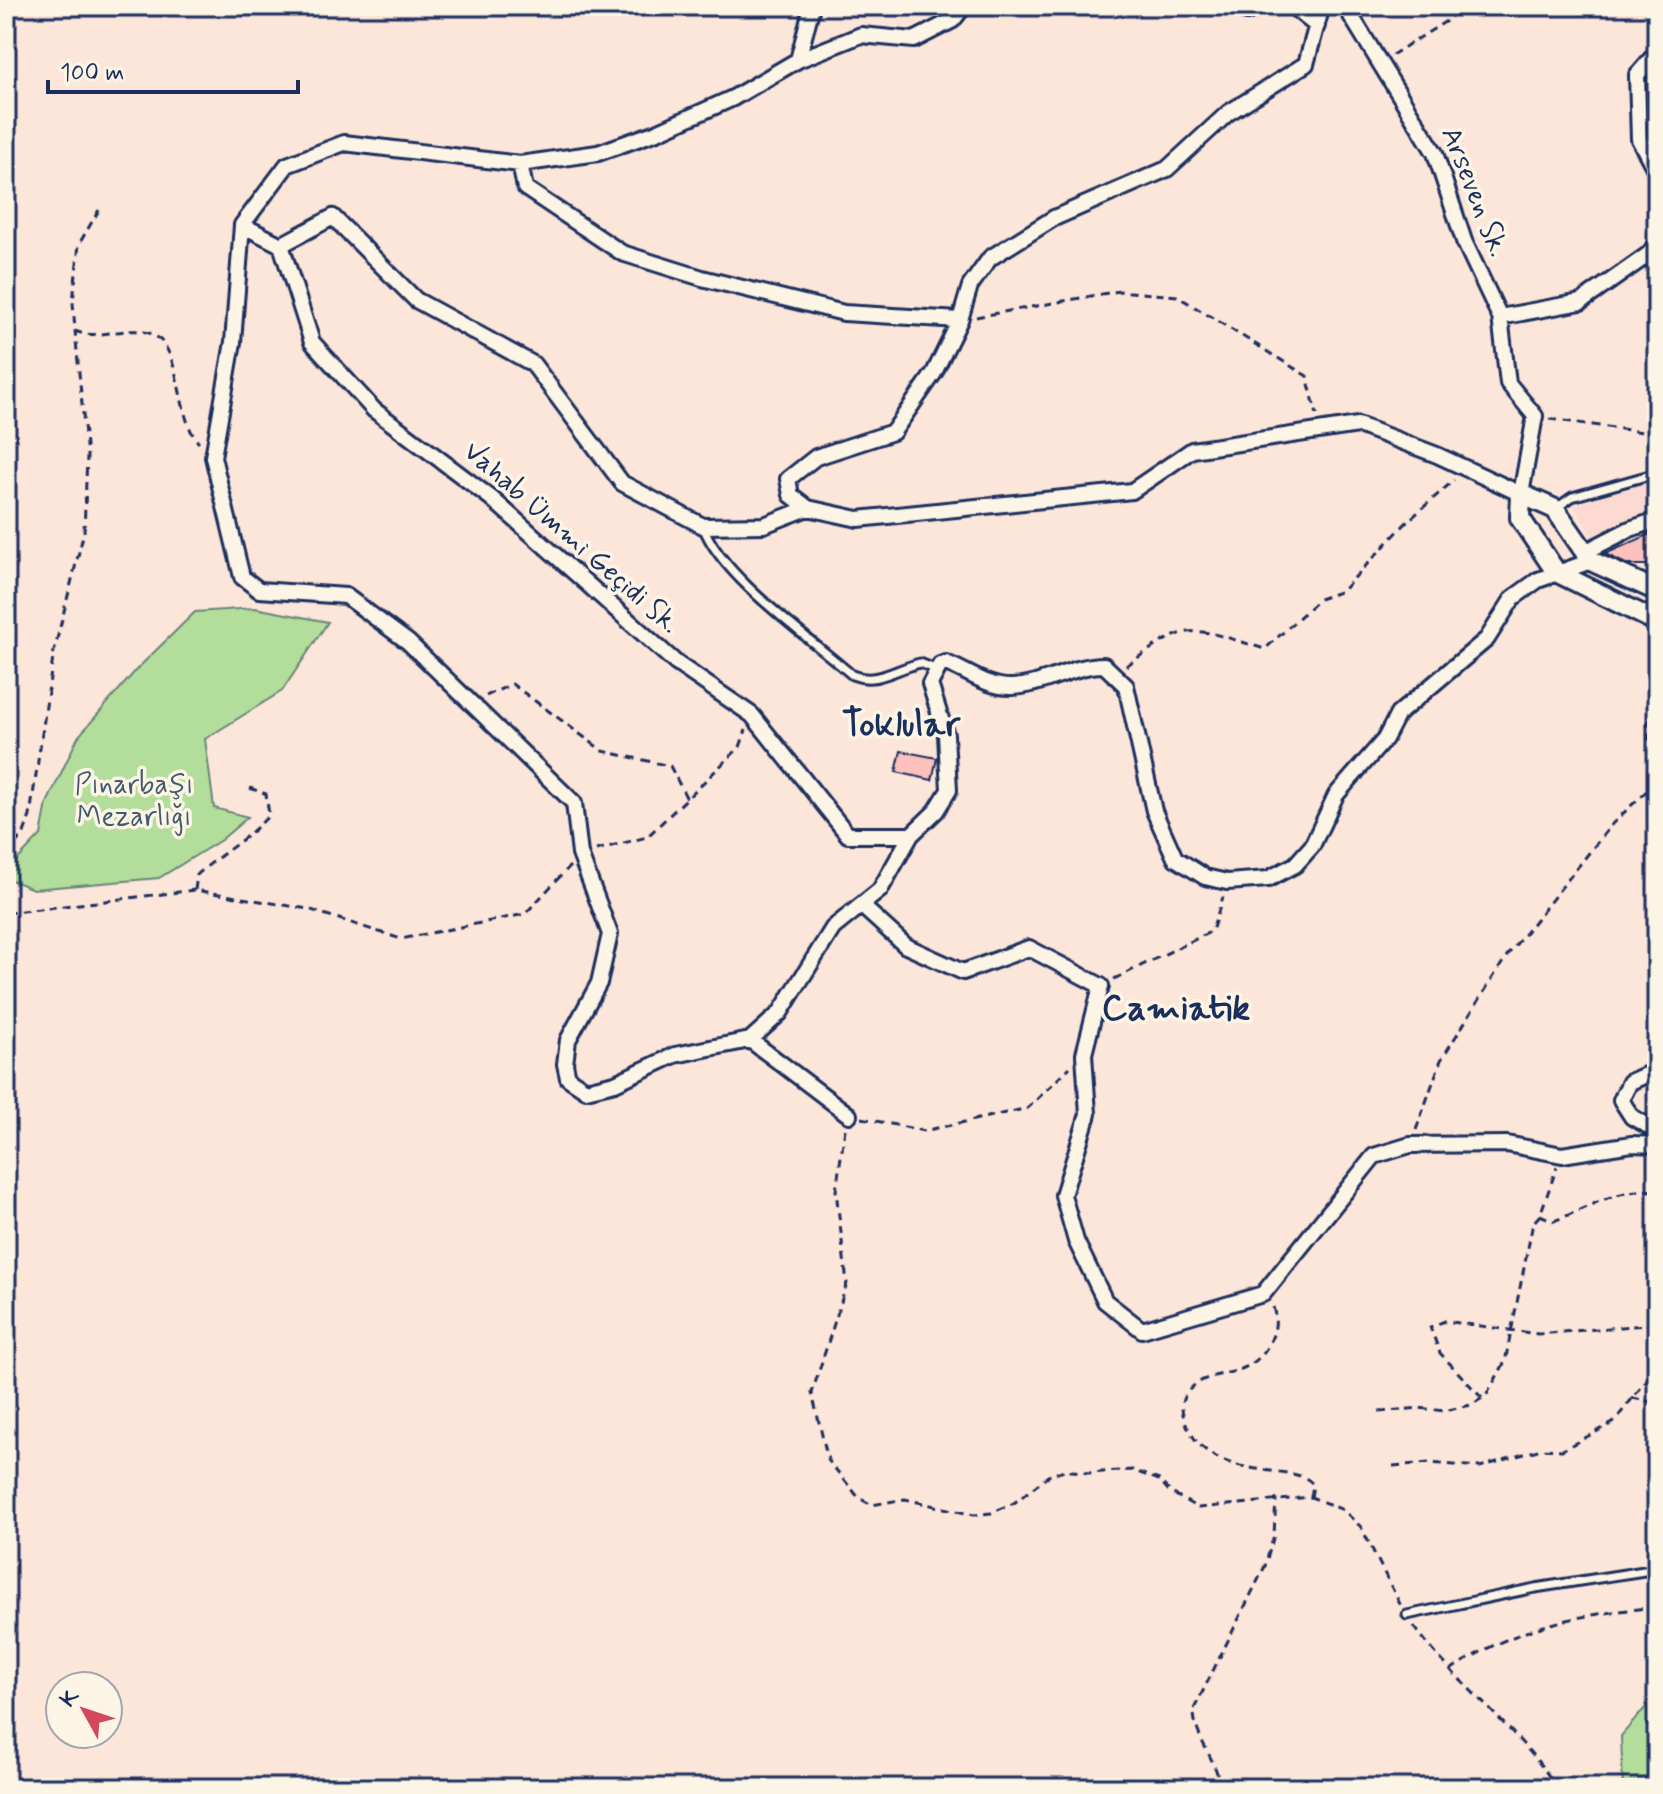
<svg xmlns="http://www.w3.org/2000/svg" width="1663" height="1794" font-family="Mynerve,sans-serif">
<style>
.built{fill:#fcdad1}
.green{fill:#b3dd9a;stroke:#67867c;stroke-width:2}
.building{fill:#fdc1bd;stroke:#1b2f5e;stroke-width:2}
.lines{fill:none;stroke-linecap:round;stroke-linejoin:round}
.lane-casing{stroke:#1b2f5e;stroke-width:13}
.street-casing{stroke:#1b2f5e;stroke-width:20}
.secondary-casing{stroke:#1b2f5e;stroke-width:24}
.path{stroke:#1b2f5e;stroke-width:3;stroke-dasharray:8 6;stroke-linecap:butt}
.lane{stroke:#fcf5e5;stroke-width:7}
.street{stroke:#fcf5e5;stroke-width:14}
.secondary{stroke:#fcf5e5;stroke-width:18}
.labels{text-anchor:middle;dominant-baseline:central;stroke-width:7;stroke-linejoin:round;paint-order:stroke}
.street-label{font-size:28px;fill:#1b2f5e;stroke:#fcf5e5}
.park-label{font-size:28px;fill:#415a6d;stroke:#fcf5e5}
.district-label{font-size:36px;font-weight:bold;fill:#1b2f5e;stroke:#fcf5e5}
</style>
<rect width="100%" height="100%" fill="#fce5d9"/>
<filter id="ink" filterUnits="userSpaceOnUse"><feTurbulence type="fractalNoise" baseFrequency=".0125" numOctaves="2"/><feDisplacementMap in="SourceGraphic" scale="16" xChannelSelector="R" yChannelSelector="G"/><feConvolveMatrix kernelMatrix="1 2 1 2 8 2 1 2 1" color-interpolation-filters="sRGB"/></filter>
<g filter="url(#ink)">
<path class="built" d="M1657,479V515L1595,540L1573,505Z"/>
<path class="green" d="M255,608L328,622L282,691L205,739L214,808L248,817L221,840L159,878L33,889L6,878V872L41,835L47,803L78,737L137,669L195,612Z
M1657,1694V1788H1623L1621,1736Z"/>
<path class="building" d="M1657,531V565H1628L1605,554Z
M901,751L937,758L932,780L896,772Z"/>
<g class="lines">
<g class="lane-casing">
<path id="lane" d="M1555,509L1572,497L1657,473
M703,526C721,577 809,637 852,675C877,685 895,669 920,663L935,669
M1407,1615L1535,1588L1657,1569"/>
</g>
<g class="street-casing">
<path id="street" d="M964,6L953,20L914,40L861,35L798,60L733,98L657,132L598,153L520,164L344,143L287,165L242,225L233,342L213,457L242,577L259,590L346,596L408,642L574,803L580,854L610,934L599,983L568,1040L565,1064L568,1078L586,1090L615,1083L675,1055L750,1040L780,1013L833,928L880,890L911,835L936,811L949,790L946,735L930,684L940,665L946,663C967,671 988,688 1012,687C1043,686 1072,665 1104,665L1126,686L1154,811L1175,858L1205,877L1227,882L1268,879L1295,865L1312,846L1336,795L1385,739L1398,714L1487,639L1513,598L1538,580L1591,561
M1236,6L1247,12L1259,6
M1292,6L1317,26
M1322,6L1306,64L1228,113L1167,169L1054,218L990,258L970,286L960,320L934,373L893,432L816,457L788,479L791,495L808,508L858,519L1132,491L1192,450L1358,425L1437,455L1521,494L1535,416L1508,383L1500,317L1581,302L1649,254L1657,243
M1345,6L1435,153L1464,241L1500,317
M1657,52L1637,75L1639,139L1657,173
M798,60L812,6
M520,164L525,188L622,253L702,278L844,313L960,320
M242,225L281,245L312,342L374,410L491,498L676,663L752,715L848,835H911
M281,245L333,217L416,300L533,364L622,483L703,526L764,525L808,508
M1585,552L1630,529L1657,520
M862,906L906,946L963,972L1029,948L1101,986L1084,1054L1088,1114L1063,1195L1076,1241L1105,1301L1142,1330L1263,1294L1374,1156L1410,1145L1507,1144L1562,1155L1632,1144L1657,1145
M750,1040L849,1115
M1657,1070L1630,1082L1621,1100L1632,1117L1657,1131"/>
</g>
<g class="secondary-casing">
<path id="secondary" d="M1657,591L1591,561L1555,509L1521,494L1520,518L1556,572L1657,622"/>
</g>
<path class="path" d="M1392,55L1448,20L1460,6
M99,210L79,244L73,302L75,331C99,341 123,325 149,333C183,343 175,418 199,443
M976,317L1119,291L1177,296L1307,376L1317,415
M1550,419L1657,434
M1126,666C1191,619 1191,627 1265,649L1319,599L1342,591L1406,523L1454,480
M486,696L512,684L603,751L670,766L687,799
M1655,782L1647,727L1657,696
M596,850L647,837L740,747L746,730
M6,855L24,833L30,816L54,651L84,532L87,456L75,331
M195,890L197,875C220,854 248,839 269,815L266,794L250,788
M6,913L195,890L308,909L401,939L525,914L570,866
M1114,979L1212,931L1223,897
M862,1118L924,1131L1028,1108L1070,1067
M845,1129L836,1191L847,1283L812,1393L828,1460L859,1498L872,1505L905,1499L974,1515L991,1513L1014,1503L1048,1476L1064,1470L1089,1473L1132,1470L1159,1480L1170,1492L1198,1508L1311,1497L1343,1510L1361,1527L1401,1606
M1416,1130L1441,1060L1506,957L1612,824L1657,781
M1540,1215L1554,1221C1590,1207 1618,1187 1657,1191
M1273,1307C1277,1320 1276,1329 1270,1342C1248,1386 1208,1363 1186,1394C1179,1403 1182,1413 1186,1423C1211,1487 1300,1460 1313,1485L1311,1497
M1482,1398L1440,1353L1430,1327L1445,1321L1538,1334L1657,1324
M1632,1398L1657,1403
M1379,1412L1419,1408L1444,1411L1471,1405L1486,1396L1505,1362L1533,1223L1540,1215L1557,1167
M1393,1466L1430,1463L1480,1467L1541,1449L1562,1450L1613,1423L1654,1371L1657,1360
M1414,1626C1456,1685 1517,1726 1557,1788
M1450,1670C1520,1625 1575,1615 1657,1607
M1220,1788C1218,1759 1193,1738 1194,1709L1265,1566L1274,1535L1276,1498"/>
<use href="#lane" class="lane"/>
<use href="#street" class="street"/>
<use href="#secondary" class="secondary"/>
</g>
</g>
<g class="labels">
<g class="street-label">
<text transform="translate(1474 192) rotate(68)">Arseven Sk.</text>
<text transform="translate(571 538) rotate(41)">Vahab Ümmi Geçidi Sk.</text>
</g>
<g class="park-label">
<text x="134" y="785">Pınarbaşı<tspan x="134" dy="32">Mezarlığı</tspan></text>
</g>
<g class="district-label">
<text x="901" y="725">Toklular</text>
<text x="1176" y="1009">Camiatik</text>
</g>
</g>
<rect width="1663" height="1794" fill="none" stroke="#fcf5e5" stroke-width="32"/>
<rect x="16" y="16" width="1631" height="1762" fill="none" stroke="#1b2f5e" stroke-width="3" filter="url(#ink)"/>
<g transform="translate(84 1710) rotate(310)"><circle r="38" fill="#fcf5e5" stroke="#a2a6af" stroke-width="2"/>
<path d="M0-6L14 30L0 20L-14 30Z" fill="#d1495b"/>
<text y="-12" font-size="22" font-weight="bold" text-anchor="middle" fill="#1b2f5e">K</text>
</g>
<path d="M48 80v12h250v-12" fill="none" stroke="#1b2f5e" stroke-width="4"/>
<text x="60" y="80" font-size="24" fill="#1b2f5e" stroke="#fcf5e5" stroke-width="6" paint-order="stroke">100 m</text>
</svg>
